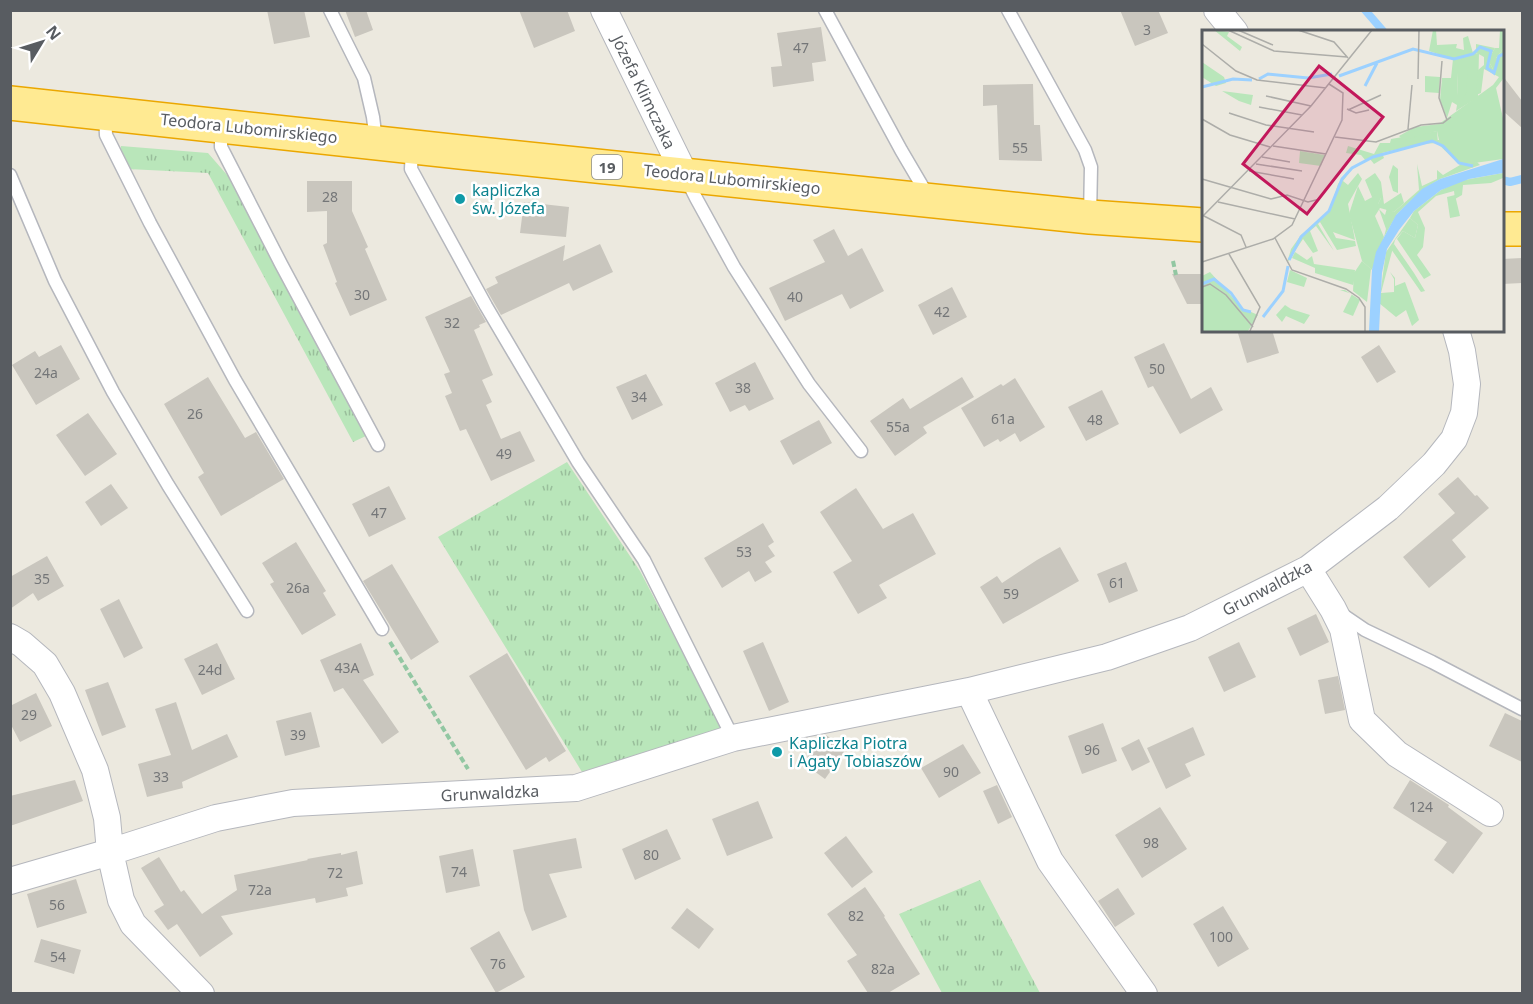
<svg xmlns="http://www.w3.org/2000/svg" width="1533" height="1004" font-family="'Noto Sans',sans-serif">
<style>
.grass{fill:url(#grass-tufts)}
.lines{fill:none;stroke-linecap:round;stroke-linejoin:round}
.stream{stroke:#9cd1ff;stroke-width:8}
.building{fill:#c9c6be}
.service-casing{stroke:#b5b7bd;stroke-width:15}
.minor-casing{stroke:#b5b7bd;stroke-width:28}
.trunk-casing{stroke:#eba700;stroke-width:36}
.path{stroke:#92c7a2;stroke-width:4;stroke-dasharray:6 3;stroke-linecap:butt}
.service{stroke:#fff;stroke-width:12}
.minor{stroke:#fff;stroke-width:26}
.trunk{stroke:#ffea92;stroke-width:33}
.culture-dot{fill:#0f9aa8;stroke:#fff;stroke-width:2}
.labels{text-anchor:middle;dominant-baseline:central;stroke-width:5;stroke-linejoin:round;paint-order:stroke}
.number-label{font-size:14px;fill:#747678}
.shield{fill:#fff;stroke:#8a8d90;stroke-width:1.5}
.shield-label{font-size:15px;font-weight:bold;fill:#585c61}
.street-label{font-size:16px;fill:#585c61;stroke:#fff}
.culture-label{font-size:16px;fill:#0d838f;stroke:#fff;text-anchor:start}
.inset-river{fill:none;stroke:#9cd1ff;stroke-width:3}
.inset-road{fill:none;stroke:#adada9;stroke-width:1.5}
.view{fill:#c2185b;fill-opacity:0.15;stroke:#c2185b;stroke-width:3}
.inset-edge{fill:none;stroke:#585c61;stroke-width:3}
</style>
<defs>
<pattern id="grass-tufts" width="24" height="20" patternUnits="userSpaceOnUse" patternTransform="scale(1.5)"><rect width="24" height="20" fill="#b9e6ba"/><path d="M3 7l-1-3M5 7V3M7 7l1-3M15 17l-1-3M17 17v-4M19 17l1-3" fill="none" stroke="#99be9b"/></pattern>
</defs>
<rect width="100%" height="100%" fill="#ece9df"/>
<path class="grass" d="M121,146L208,153L228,176L366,436L353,442L208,173L128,169L120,158Z
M567,462L640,571L722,728L582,772L438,537Z
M980,880L1040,993H942L899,914Z"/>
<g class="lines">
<path class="stream" d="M1365,10L1384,32
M1502,180L1510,182L1522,179"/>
</g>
<path class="building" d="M267,10H304L310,37L274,44Z
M345,10H366L373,30L355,37Z
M519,10H567L575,31L534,48Z
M1120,10H1158L1168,33L1135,46Z
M821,27L826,61L812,63L814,81L773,87L771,67L782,66L777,33Z
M1502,75L1522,101V128L1502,110Z
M1033,84L1034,125H1040L1042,161L999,160L997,105L983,106V85Z
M307,181H352V211L368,247L365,249L387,300L350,316L335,283L337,282L323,245L327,243V211L307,212Z
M524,202L569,207L566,237L520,233Z
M834,229L848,256L862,248L884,291L850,309L842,294L785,321L769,288L825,262L813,240Z
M600,244L613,272L573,291L569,283L501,315L486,289L498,283L495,277L565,245L563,261Z
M1522,258V283L1502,284V259Z
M1172,274H1203V304H1187Z
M952,287L967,317L933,335L918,305Z
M471,296L486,322L479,325L480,327L474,330L493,375L482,380L492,402L486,405L501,439L520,431L535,461L491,481L466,429L460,431L445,396L452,393L444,374L450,372L425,317Z
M1237,330H1272L1279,353L1247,363Z
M1164,343L1191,399L1211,387L1223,410L1180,434L1153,386L1148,388L1134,357Z
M61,345L80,379L36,405L12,365L35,351L39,357Z
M1379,345L1396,372L1377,383L1361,357Z
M755,362L774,399L749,411L745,405L730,412L715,383Z
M646,374L663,405L632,420L616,387Z
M208,377L245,438L256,432L284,479L221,516L198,477L204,473L164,404Z
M962,377L974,397L923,427L927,433L895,456L870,421L903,398L910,409Z
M1015,378L1045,427L1020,442L1015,433L1000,442L998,439L984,447L961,408L1001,384L1003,386Z
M1102,390L1119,424L1086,441L1068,407Z
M88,413L117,454L85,476L56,435Z
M819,420L832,443L793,465L780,441Z
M1458,477L1475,496L1477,495L1489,508L1452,540L1466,557L1429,588L1403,557L1455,513L1438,494Z
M111,484L128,508L101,526L85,502Z
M389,486L406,519L369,537L352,504Z
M856,488L883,529L913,513L936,554L879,585L887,598L858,614L833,572L852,561L820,512Z
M763,523L774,542L768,546L775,556L765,562L772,572L755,582L749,571L722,588L704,558Z
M296,542L326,591L323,593L336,615L302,635L270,584L274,582L262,563Z
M1060,547L1079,581L1003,624L980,587L997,576L1002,583L1037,560Z
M47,556L64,586L38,601L33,593L10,609V577Z
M1126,562L1138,591L1109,603L1097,574Z
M392,564L439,642L411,660L363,581Z
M119,599L143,648L124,658L100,609Z
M1316,614L1329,642L1300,656L1287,628Z
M763,642L789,702L769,711L743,651Z
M1239,642L1256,677L1224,692L1208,657Z
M217,643L235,679L202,695L184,659Z
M361,643L374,675L363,680L399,732L382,744L343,688L334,692L320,660Z
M507,653L566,751L549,762L546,757L526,770L469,676Z
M1338,676L1345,710L1325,714L1318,680Z
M108,682L126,727L102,736L85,690Z
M36,693L52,726L20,742L10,723V706Z
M176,702L192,750L227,734L238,757L182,782L183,788L147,797L138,764L171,755L155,709Z
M311,712L320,747L285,756L276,721Z
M1505,713L1522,721V762L1489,746Z
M1103,723L1117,761L1082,774L1068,736Z
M1193,727L1205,755L1185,764L1191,776L1166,789L1147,748Z
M826,735L846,749L825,779L803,763L822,736Z
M1139,739L1150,762L1132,771L1121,748Z
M963,744L981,773L939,798L921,768Z
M75,780L83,801L10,826V796Z
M1410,780L1449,805L1448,807L1483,833L1453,874L1434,860L1447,842L1393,808Z
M997,785L1012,817L998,824L983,791Z
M758,801L773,838L727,856L712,819Z
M1160,807L1187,849L1142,878L1115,835Z
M667,829L681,859L635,880L622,849Z
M846,836L873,872L852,888L824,853Z
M576,838L582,868L549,874L567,917L532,931L524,910L513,850Z
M473,849L480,886L446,893L439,856Z
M357,851L363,884L346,888L348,896L316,903L315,898L221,916L233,934L200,957L177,924L168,930L154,911L164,905L141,868L159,857L181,892L184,890L202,914L237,890L234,875L308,860L307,859L341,853V855Z
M76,879L87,913L37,928L27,894Z
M865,887L885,916L884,917L920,974L888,993H868L847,961L857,955L827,914Z
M1118,888L1135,914L1115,927L1098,901Z
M1223,906L1249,949L1218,967L1193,924Z
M687,908L714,929L699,949L671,928Z
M499,931L525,977L496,993L470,948Z
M41,939L81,950L74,974L34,962Z"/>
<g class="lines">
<g class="service-casing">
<path id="service" d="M330,10L364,78L373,117L376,141
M825,10L901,150L928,196
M1008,10L1085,150L1091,167L1090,217
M105,114L106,135L150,223L235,380L382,629
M221,128V147L281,264L378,445
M412,148L411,169L486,306L578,462L644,560L733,738
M10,175L55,281L113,392L168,485L247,611
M687,180L696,198L734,267L809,384L861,451
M1340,613L1365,630L1432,662L1522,709"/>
</g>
<g class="minor-casing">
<path id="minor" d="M604,10L685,175
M1217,10L1235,32
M1308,569L1333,609L1343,629L1362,720L1397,754L1490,813
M10,637L22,644L45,664L62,693L95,770L107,818L110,852L121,900L133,924L201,994
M969,691L1050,861L1144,994
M10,881L110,852L216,818L293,803L576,788L733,738L969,691L1107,657L1190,628L1308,569L1388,508L1434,464L1454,439L1464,413L1467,384L1462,351L1456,330"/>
</g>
<g class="trunk-casing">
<path id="trunk" d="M10,103L460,152L1090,217L1203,225
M1502,229H1522"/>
</g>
<path class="path" d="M1173,261L1176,275
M390,642L468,769"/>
<use href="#service" class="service"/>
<use href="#minor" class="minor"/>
<use href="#trunk" class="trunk"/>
</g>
<g class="culture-dot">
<circle cx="460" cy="199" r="6"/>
<circle cx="777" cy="752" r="6"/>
</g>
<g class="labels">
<g class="number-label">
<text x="1147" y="29">3</text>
<text x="801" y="47">47</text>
<text x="1020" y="147">55</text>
<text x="330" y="196">28</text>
<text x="362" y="294">30</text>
<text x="795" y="296">40</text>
<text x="942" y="311">42</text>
<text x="452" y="322">32</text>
<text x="1157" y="368">50</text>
<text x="46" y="372">24a</text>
<text x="743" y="387">38</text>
<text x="639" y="396">34</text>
<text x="195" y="413">26</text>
<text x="1003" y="418">61a</text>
<text x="1095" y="419">48</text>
<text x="898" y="426">55a</text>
<text x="504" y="453">49</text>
<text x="379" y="512">47</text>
<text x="744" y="551">53</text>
<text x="42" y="578">35</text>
<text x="1117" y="582">61</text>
<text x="298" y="587">26a</text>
<text x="1011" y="593">59</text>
<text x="347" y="667">43A</text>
<text x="210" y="669">24d</text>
<text x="29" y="714">29</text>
<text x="298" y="734">39</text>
<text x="1092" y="749">96</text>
<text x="951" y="771">90</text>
<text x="161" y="776">33</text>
<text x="1421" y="806">124</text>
<text x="1151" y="842">98</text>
<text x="651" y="854">80</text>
<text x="459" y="871">74</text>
<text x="335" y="872">72</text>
<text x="260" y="889">72a</text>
<text x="57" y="904">56</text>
<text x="856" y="915">82</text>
<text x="1221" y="936">100</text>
<text x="58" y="956">54</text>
<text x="498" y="963">76</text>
<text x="883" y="968">82a</text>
</g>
<rect class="shield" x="592" y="155" width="30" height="24" rx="4.5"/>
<g class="shield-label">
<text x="607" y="167">19</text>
</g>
<g class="street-label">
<text transform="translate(644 92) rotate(64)">Józefa Klimczaka</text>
<text transform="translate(249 128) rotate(6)">Teodora Lubomirskiego</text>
<text transform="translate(732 179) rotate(6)">Teodora Lubomirskiego</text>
<text transform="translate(1267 588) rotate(-28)">Grunwaldzka</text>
<text transform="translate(490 793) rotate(-3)">Grunwaldzka</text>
</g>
<g class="culture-label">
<text x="472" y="190">kapliczka<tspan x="472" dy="18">św. Józefa</tspan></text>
<text x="789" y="743">Kapliczka Piotra<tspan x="789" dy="18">i Agaty Tobiaszów</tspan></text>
</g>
</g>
<g transform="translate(1202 30)">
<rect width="302" height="302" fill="#ece9df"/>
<path d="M12,0L27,2L25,6L40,17L38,21ZM231,0H234L235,15L255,14L254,18L262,20L261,8L266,6L271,23L255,42L256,66L269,28L277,22L276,66L281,64L254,81L255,75L250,72L245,88L238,70L240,48H249L251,29L227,21ZM298,0H301V19L294,28L295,39H291L286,30L293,18H297ZM0,32L22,47L24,53L14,56L0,47ZM223,46L238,47L237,63L223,62ZM20,61L51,65L49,75L37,71ZM235,101L236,113L217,114L180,123L182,128L172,134L168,129L150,139L141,151L146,155L156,143L160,149L146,174L153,210L131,202L134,208L153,211L154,216L135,220L118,192L116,194L132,221L114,196L108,201L116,221L111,223L101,209L85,233L89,219L99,205L128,180L136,154L149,138L164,131L159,125L144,123L146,116L172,124L178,113H188L189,109ZM98,121L123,125L119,136L97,133ZM275,132L278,135L238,149L220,160L195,184L182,207L184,199L177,179L183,185L185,178L192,182L217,160L215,134L220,156L235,149V140L241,145L258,135ZM173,143L179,152L182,174H176L179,168L170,167L163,150ZM301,143V148L289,153L261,155L260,165L253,169L252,161L234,166L216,182L223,198L221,217L215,225L229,245L222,249L195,209L201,201L213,208L216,195L208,188L212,181L239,160L257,151ZM192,214L212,243L223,261L219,262L189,219ZM93,222L105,230L110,226L112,234L153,240L151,255L113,243V238L90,228ZM160,231L169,239L165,272L151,261L152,243ZM88,240L105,248L102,257L85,252ZM8,242L40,278L56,285L46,301H0V246ZM138,260H143L158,270L151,286L141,282L150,264ZM83,275L89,279L108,285L102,294L84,286L80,292L74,285Z" fill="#b9e6ba"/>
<path d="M274,14L293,18L286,30L291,39H295L294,28L301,19V49L294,58L301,88V129L258,135L232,110H237L235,101L201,110L197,106L213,97L237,94L291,55L297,47L282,39L279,63L274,65L276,40L282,35V27L275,23L266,38L264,63L260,70L256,66L255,43L251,40L254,33L274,20ZM191,135L196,139V163L191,161L187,147ZM156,156L163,171L176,164L179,168L176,174H182L199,163L202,173L192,182L178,178L173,186L182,207L170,240L160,231L147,184ZM208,188L216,195L213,208L201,201L193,210L179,263L192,262V249L188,242L193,248V256L203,252L217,290L210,296L204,280L194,287L177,273L184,222Z" fill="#b9e6ba"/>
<path d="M253,165L258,186L248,188L245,167Z" fill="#b9e6ba"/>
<path d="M301,129V143L267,149L239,160L212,181L197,200L185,219L180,243L177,301H167L170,240L174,222L194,185L220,159L238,149Z" fill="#9cd1ff"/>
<path class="inset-river" d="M137,46L211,19L252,29L271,24L278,17L289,21L285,38L292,43L297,26L302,24M57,49L66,44L106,48L130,44M163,56L175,33M0,57L31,49L50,50M87,230L99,207L127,181L140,149L150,138L171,127L230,111L241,116L257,133L271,136M0,254L12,249L29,263L41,280L49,282M61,287L81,261L86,236"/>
<path class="inset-road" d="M26,0L72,21L145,27M36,0L71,15M96,0L132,12L146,28M0,14L34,41L55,50L124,58M240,31L237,68L245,90M216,49L217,0M64,66L109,76M57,77L100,85M145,79L154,83L167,80M146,80L179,65M27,83L64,95L112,102M0,89L28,105L68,117M206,99L210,55M133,107L174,112L219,95L241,93L249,87M71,116L124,124M60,127L88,132M54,134L100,141M47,141L92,149M0,149L69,169L85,165L106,172L118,169M16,172L93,189M2,186L39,205L44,217M0,187L109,76L170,0M73,208L90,240L144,259L157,268L163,277V301M27,224L58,277L48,301M0,232L71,209L90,195L140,90L141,63L127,54M0,257L8,254L24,265L51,297"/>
<path class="view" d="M117,36L181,87L105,184L41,134Z"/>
<rect width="302" height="302" class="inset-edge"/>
</g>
<rect width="1533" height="1004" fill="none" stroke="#585c61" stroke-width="24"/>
<g transform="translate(42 42) rotate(52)" stroke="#ffffff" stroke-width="4.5" paint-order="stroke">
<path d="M0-4.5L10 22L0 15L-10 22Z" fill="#585c61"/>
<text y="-9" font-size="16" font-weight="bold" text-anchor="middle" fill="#585c61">N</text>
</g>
</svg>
